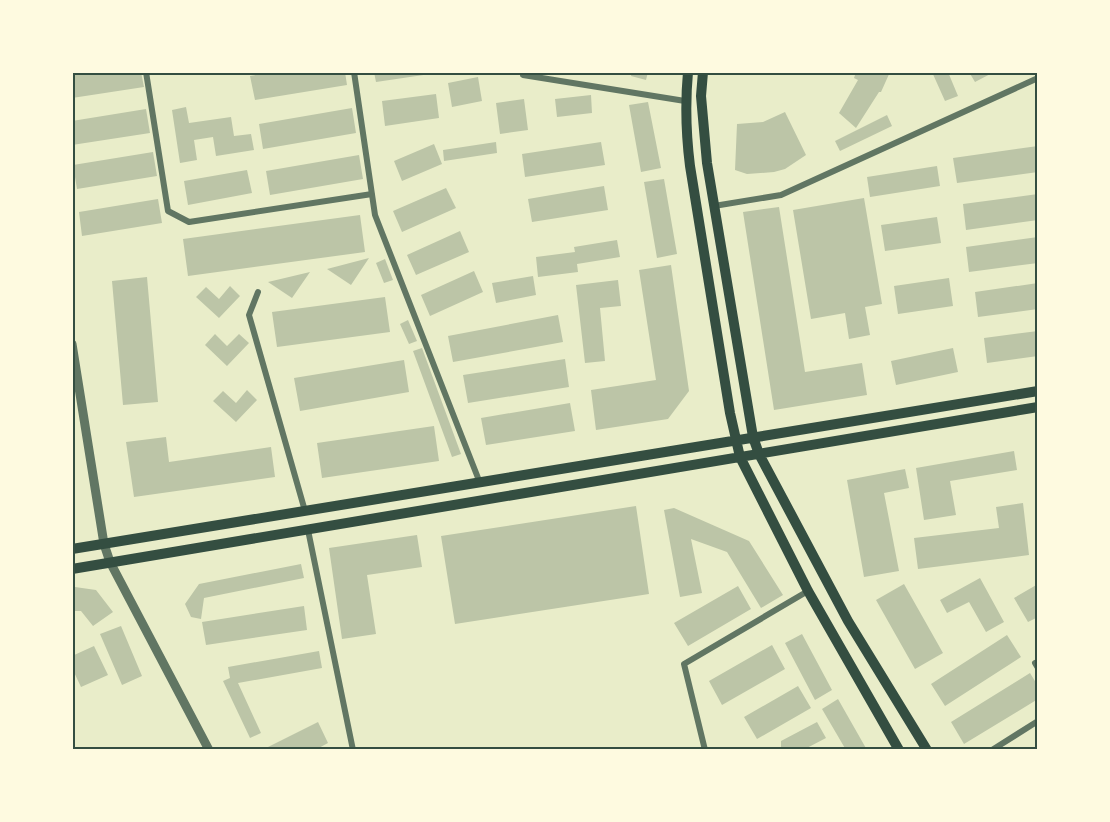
<svg xmlns="http://www.w3.org/2000/svg" width="1110" height="822" font-family="Literata,serif">
<style>
.building{fill:#bcc5a7}
.lines{fill:none;stroke-linecap:round;stroke-linejoin:round}
.minor{stroke:#617663;stroke-width:6}
.tertiary{stroke:#617663;stroke-width:9}
.primary{stroke:#344e41;stroke-width:10}
.neatline{fill:none;stroke:#344e41;stroke-width:2}
</style>
<rect width="100%" height="100%" fill="#e9edc9"/>
<path class="building" d="M83,72H141L144,87L72,98V74Z
M273,72H345L347,85L255,100L250,76Z
M374,72H437V73L376,82Z
M632,72H648L646,80L631,76Z
M856,72H890L881,92H879L856,128L839,113L858,80L854,78Z
M932,72H948L958,96L945,101Z
M969,72H994L975,82Z
M478,77L482,101L452,107L448,83Z
M436,94L439,118L385,126L382,101Z
M591,95L592,113L557,117L555,99Z
M524,99L528,130L500,134L496,103Z
M648,102L661,168L641,172L629,105Z
M186,107L189,123L231,117L234,136L251,134L254,150L216,156L213,137L194,140L197,160L180,163L172,110Z
M352,108L356,133L263,149L259,124Z
M146,109L150,133L72,145V121Z
M785,112L806,155L785,169L774,172L747,174L735,170L737,124L763,122Z
M887,115L892,126L840,151L835,141Z
M496,142L497,153L444,161L443,150Z
M601,142L605,165L525,177L522,154Z
M434,144L442,164L402,181L394,161Z
M1038,146V172L957,183L953,158Z
M153,152L157,176L77,189L73,165Z
M359,155L363,179L270,195L266,171Z
M937,166L940,186L870,197L867,177Z
M247,170L252,193L188,205L184,181Z
M664,179L677,254L657,258L644,182Z
M604,186L608,210L532,222L528,199Z
M446,188L456,208L402,232L393,211Z
M1038,194V220L966,230L963,204Z
M864,198L882,304L865,307L870,335L849,339L845,313L811,319L793,210Z
M158,199L162,223L82,236L79,212Z
M779,207L805,372L862,363L867,395L774,410L743,212Z
M360,215L365,252L188,276L183,239Z
M937,217L941,243L885,251L881,225Z
M460,231L469,252L416,275L407,255Z
M1038,237V263L969,272L966,247Z
M617,240L620,257L577,264L578,272L538,277L536,257L575,252L574,247Z
M369,258L351,285L327,269Z
M385,259L393,280L384,283L376,263Z
M671,265L689,391L668,419L596,430L591,390L656,380L639,270Z
M474,271L483,292L430,316L421,295Z
M310,272L292,298L268,282Z
M533,276L536,295L496,303L492,283Z
M147,277L158,402L123,405L112,281Z
M949,278L953,306L898,314L894,286Z
M618,280L621,306L600,308L605,361L585,363L576,285Z
M1038,283V309L978,317L975,292Z
M230,286L240,296L219,318L196,297L206,287L219,299Z
M385,297L390,332L277,347L272,312Z
M558,315L563,342L453,362L448,336Z
M408,320L417,341L409,344L400,324Z
M1038,331V356L987,363L984,338Z
M215,334L227,346L239,334L249,343L227,366L205,345Z
M422,348L461,454L452,457L413,351Z
M953,348L958,372L896,385L891,361Z
M565,359L569,387L468,403L463,375Z
M404,360L409,392L300,411L294,378Z
M247,390L257,400L236,422L213,401L223,391L236,403Z
M570,403L575,431L486,445L481,418Z
M434,426L439,461L322,478L317,443Z
M166,437L169,462L271,447L275,477L134,497L126,442Z
M1014,451L1017,470L950,481L956,515L924,520L916,468Z
M905,469L909,488L884,493L899,571L864,577L847,480Z
M1023,503L1029,555L918,569L914,538L999,528L996,507Z
M636,506L649,594L455,624L441,536Z
M674,508L749,541L783,595L761,608L727,552L691,539L702,593L680,597L664,510Z
M417,535L422,567L367,575L376,634L342,639L329,548Z
M301,564L304,578L204,598L201,619L191,617L185,604L199,584Z
M980,578L1004,622L986,632L969,602L947,613L940,600Z
M904,584L943,653L915,669L876,600Z
M1038,584V617L1028,622L1014,598Z
M738,586L751,609L688,646L674,623Z
M75,587L96,590L113,612L93,626L81,611H72V588Z
M304,606L307,630L206,645L202,622Z
M121,626L142,676L122,685L100,634Z
M802,634L832,690L815,700L785,643Z
M1007,635L1021,657L945,706L931,684Z
M772,645L785,669L722,705L709,681Z
M94,646L108,675L81,687L72,668V656Z
M319,651L322,668L238,683L261,733L250,738L223,681L230,678L228,667Z
M1030,673L1038,686V699L964,744L951,722Z
M798,686L811,708L757,739L744,717Z
M838,699L867,750H846L822,709Z
M318,722L328,743L315,750H262Z
M817,722L826,738L803,750H781V741Z"/>
<g class="lines">
<path class="minor" d="M146,72L168,211L189,222L372,194
M354,72L375,215L480,483
M524,72L523,75L685,101
M714,206L781,195L1038,78
M258,292L249,315L305,511
M308,530L353,750
M1035,663L1038,668
M705,750L684,664L808,591
M992,750L1038,721"/>
<path class="tertiary" d="M72,344L104,544L110,562L209,750"/>
<path class="primary" d="M688,72C685,104 686,134 690,166L730,413L740,457L808,591L899,750
M703,72L701,96L707,163L753,437L759,454L848,621L927,750
M72,549L1038,391
M72,569L1038,407"/>
</g>
<rect width="1110" height="822" fill="none" stroke="#fefae0" stroke-width="147"/>
<rect x="74" y="74" width="962" height="674" class="neatline"/>
</svg>
